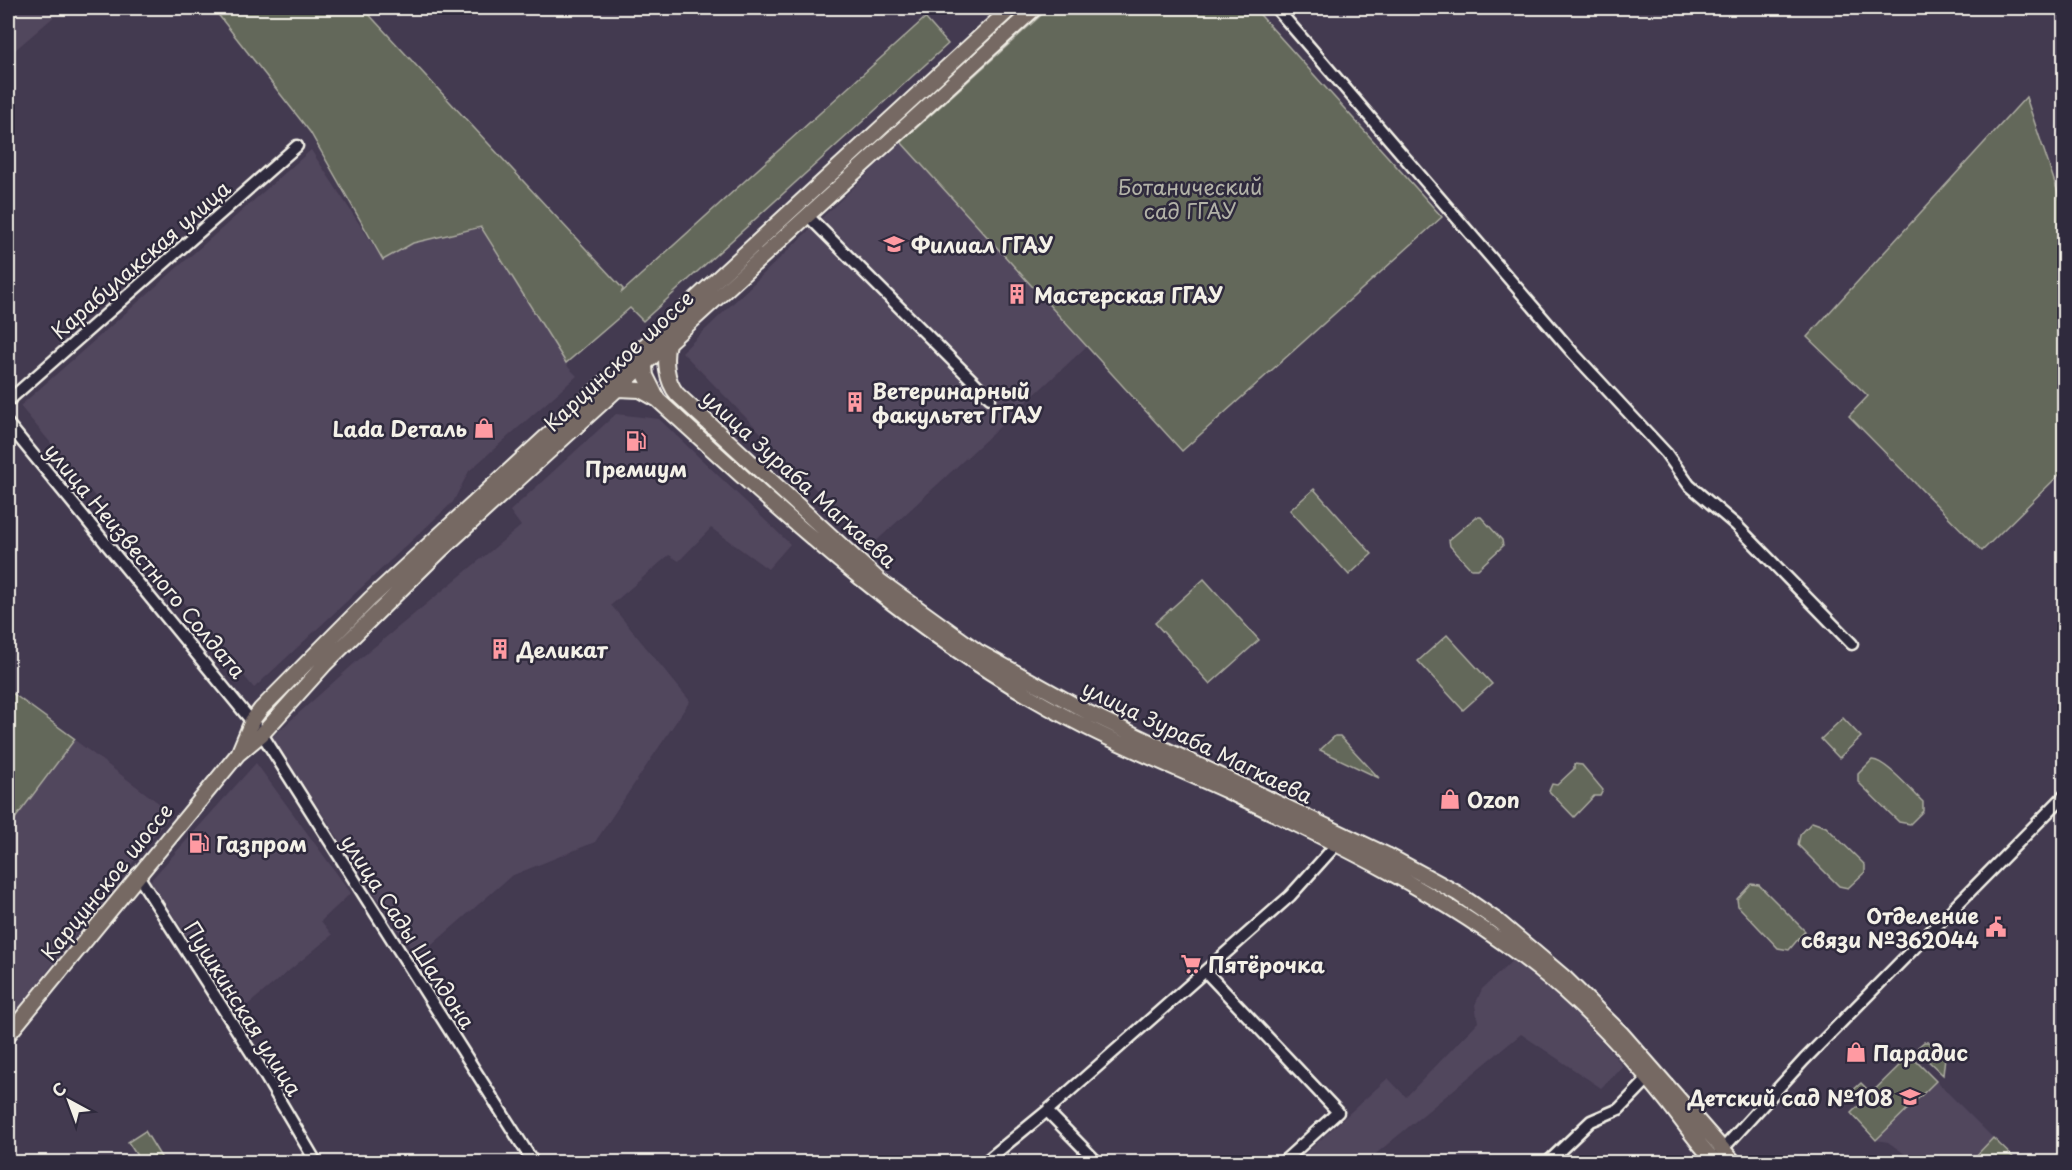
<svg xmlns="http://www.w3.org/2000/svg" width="2072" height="1170" font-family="'Playpen Sans',sans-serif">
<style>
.built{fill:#51465d}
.green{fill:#64685a;stroke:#acaca1;stroke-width:1.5}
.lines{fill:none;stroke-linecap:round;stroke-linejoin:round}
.minor-casing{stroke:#f4f1e8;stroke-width:15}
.major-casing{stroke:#f4f1e8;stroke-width:18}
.minor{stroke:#2f2a3d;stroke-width:10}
.major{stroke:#766964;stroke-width:14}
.labels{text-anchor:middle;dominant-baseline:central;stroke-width:5;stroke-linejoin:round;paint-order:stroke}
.park-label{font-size:21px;fill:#b3b3a8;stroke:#2f2a3d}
.poi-label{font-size:21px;font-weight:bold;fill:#f4f1e8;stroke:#2f2a3d;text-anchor:start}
.street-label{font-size:21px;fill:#f4f1e8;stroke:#2f2a3d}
</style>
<rect width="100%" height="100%" fill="#433a50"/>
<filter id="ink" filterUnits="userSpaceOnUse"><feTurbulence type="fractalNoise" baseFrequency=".0167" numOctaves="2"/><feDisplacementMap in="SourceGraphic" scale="12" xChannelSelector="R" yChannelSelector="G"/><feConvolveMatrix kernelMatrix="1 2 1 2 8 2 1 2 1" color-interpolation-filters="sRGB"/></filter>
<g filter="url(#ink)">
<path class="built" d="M8,8H64L8,56Z
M901,142L1087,346L871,546L682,352Z
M311,150L383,260L413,243L481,227L569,368L577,376L469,471L453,502L254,688L20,406Z
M616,414L659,419L790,544L768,569L711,528L679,561L669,555L611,605L690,701L595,842L511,876L417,958L272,737L356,662L521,526L510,511Z
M8,690L172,813L8,1021Z
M256,763L351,893L321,921L332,935L239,1012L150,881Z
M1514,959L1585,1021L1623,1066L1601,1088L1521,1034L1366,1162H1296L1388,1078L1406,1097L1478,1022L1475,1005L1482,989Z
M1910,1055L1993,1138L2018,1162H1916L1888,1142L1876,1140L1851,1113Z"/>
<path class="green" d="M213,8H363L623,289L621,293L925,18L948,44L643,321L630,308L566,363L481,227L413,243L383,260L310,132Z
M1049,8H1254L1442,217L1182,451L901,142Z
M2026,97L2064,210V470L1982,551L1849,416L1868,396L1807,337Z
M1314,489L1372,554L1349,575L1290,510Z
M1476,517H1481L1502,540L1503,546L1478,569H1471L1450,546L1449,540Z
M1204,579L1259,640L1210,684L1155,623Z
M1447,635L1492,684L1463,710L1418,661Z
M8,690L75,739L8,828Z
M1843,718L1861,737L1839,758L1821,739Z
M1335,736H1340L1379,778L1320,750Z
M1872,760C1884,759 1913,792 1923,802V811L1910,824L1899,822L1858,782V774Z
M1574,764L1582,765L1603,790L1600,796H1594L1574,817L1549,791L1552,784L1557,785L1574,769Z
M1812,822L1826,827L1865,865V872L1848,888L1839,886L1798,845L1800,835Z
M1751,884L1759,885L1805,931L1789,950L1778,948L1738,906L1737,899Z
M1924,1042H1929L1945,1057L1943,1075L1919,1052L1918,1047Z
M1910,1055L1936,1081L1876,1140L1851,1113Z
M1861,1083L1867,1089L1857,1099L1850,1093Z
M145,1131L164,1162H141L128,1142Z
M1993,1138L2018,1162H1970Z"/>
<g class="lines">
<g class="minor-casing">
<path id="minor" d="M1276,8L1573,353L1666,453L1689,485L1736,525L1852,644
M807,215L990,398
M8,401L297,146
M8,424L262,734L533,1162
M137,874L254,1057L316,1162
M1206,972L1338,1112L1283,1162
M1719,1153L1804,1060L2064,796
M985,1162L1047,1111
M1097,1162L1047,1111L1290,896L1335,846
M1548,1162L1591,1121L1619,1109L1648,1079"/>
</g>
<g class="major-casing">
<path id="major" d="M668,343C664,359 666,381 677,394L880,581L977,651L1089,713L1387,855L1457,893L1499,922L1564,977L1622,1034L1734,1162
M644,357L646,376L658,400
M618,389L640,390L658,400C790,520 922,644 1082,725C1129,749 1179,769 1227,791C1335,842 1443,894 1537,968C1585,1006 1628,1053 1666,1100C1683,1121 1697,1144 1716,1162
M239,752L252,721L261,709L370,599L1011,8
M8,1035L238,754L262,734L325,664L442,549L1035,8"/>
</g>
<use href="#minor" class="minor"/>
<use href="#major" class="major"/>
</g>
</g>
<defs>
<g id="university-bare" transform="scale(1.62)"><path d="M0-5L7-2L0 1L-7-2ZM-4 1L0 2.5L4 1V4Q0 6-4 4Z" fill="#ff9aa2" stroke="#2f2a3d" stroke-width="2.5" paint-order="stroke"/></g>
<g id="building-bare" transform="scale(1.62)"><path d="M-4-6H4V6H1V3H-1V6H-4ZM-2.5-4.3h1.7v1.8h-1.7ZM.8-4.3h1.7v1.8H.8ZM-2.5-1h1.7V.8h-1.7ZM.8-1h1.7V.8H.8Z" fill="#ff9aa2" stroke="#2f2a3d" stroke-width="2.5" paint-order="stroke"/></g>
<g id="shop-bare" transform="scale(1.62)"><path d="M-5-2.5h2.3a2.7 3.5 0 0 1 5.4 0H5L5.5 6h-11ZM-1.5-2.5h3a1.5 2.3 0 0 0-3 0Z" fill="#ff9aa2" stroke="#2f2a3d" stroke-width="2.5" paint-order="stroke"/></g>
<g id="fuel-bare" transform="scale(1.62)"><path d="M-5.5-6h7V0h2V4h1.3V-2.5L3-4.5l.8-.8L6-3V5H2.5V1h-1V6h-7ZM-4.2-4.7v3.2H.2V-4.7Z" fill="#ff9aa2" stroke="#2f2a3d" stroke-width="2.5" paint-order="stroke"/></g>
<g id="civic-bare" transform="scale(1.62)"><path d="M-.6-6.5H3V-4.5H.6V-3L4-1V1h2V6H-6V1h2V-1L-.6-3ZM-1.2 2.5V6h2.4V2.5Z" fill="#ff9aa2" stroke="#2f2a3d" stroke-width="2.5" paint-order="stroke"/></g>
<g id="supermarket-bare" transform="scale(1.62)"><path d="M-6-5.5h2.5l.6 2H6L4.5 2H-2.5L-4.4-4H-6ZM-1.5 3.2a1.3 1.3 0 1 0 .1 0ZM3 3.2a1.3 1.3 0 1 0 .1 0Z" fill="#ff9aa2" stroke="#2f2a3d" stroke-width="2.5" paint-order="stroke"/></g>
<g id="school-bare" transform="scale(1.62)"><path d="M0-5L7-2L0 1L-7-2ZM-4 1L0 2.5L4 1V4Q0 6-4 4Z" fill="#ff9aa2" stroke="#2f2a3d" stroke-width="2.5" paint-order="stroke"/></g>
</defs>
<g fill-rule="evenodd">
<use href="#university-bare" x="894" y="244"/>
<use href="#building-bare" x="1017" y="294"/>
<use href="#building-bare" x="855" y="402"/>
<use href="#shop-bare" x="484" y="428"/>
<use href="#fuel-bare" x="636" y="441"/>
<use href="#building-bare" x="500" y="649"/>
<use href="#shop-bare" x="1450" y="799"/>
<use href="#fuel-bare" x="199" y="843"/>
<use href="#civic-bare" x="1996" y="927"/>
<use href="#supermarket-bare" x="1191" y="964"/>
<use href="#shop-bare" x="1856" y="1052"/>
<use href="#school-bare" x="1910" y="1097"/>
</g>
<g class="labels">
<g class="park-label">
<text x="1190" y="186">Ботанический<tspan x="1190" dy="24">сад ГГАУ</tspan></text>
</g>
<g class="poi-label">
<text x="911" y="244">Филиал ГГАУ</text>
<text x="1034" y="294">Мастерская ГГАУ</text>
<text x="872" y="390">Ветеринарный<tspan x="872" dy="24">факультет ГГАУ</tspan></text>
<text x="467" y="428" text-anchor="end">Lada Dеталь</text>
<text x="636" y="468" text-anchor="middle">Премиум</text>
<text x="517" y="649">Деликат</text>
<text x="1467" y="799">Ozon</text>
<text x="216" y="843">Газпром</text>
<text x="1979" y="915" text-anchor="end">Отделение<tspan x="1979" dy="24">связи №362044</tspan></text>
<text x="1208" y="964">Пятёрочка</text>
<text x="1873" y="1052">Парадис</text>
<text x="1893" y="1097" text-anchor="end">Детский сад №108</text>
</g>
<g class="street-label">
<text transform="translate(140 259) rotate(-41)">Карабулакская улица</text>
<text transform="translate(618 360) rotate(-43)">Карцинское шоссе</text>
<text transform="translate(800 478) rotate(42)">улица Зураба Магкаева</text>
<text transform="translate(146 560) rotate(50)">улица Неизвестного Солдата</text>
<text transform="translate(1198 741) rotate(26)">улица Зураба Магкаева</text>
<text transform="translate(106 881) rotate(-51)">Карцинское шоссе</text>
<text transform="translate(409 931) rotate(57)">улица Сады Шалдона</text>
<text transform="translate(244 1008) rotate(58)">Пушкинская улица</text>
</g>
</g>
<rect width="2072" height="1170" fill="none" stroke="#2f2a3d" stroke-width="30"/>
<rect x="15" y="15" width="2042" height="1140" fill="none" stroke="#f4f1e8" stroke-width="2" filter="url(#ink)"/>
<g transform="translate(69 1101) rotate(319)" stroke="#2f2a3d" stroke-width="4.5" paint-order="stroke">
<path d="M0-4.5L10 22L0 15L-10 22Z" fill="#f4f1e8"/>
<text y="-9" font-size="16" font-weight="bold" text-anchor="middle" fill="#f4f1e8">С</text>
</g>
</svg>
